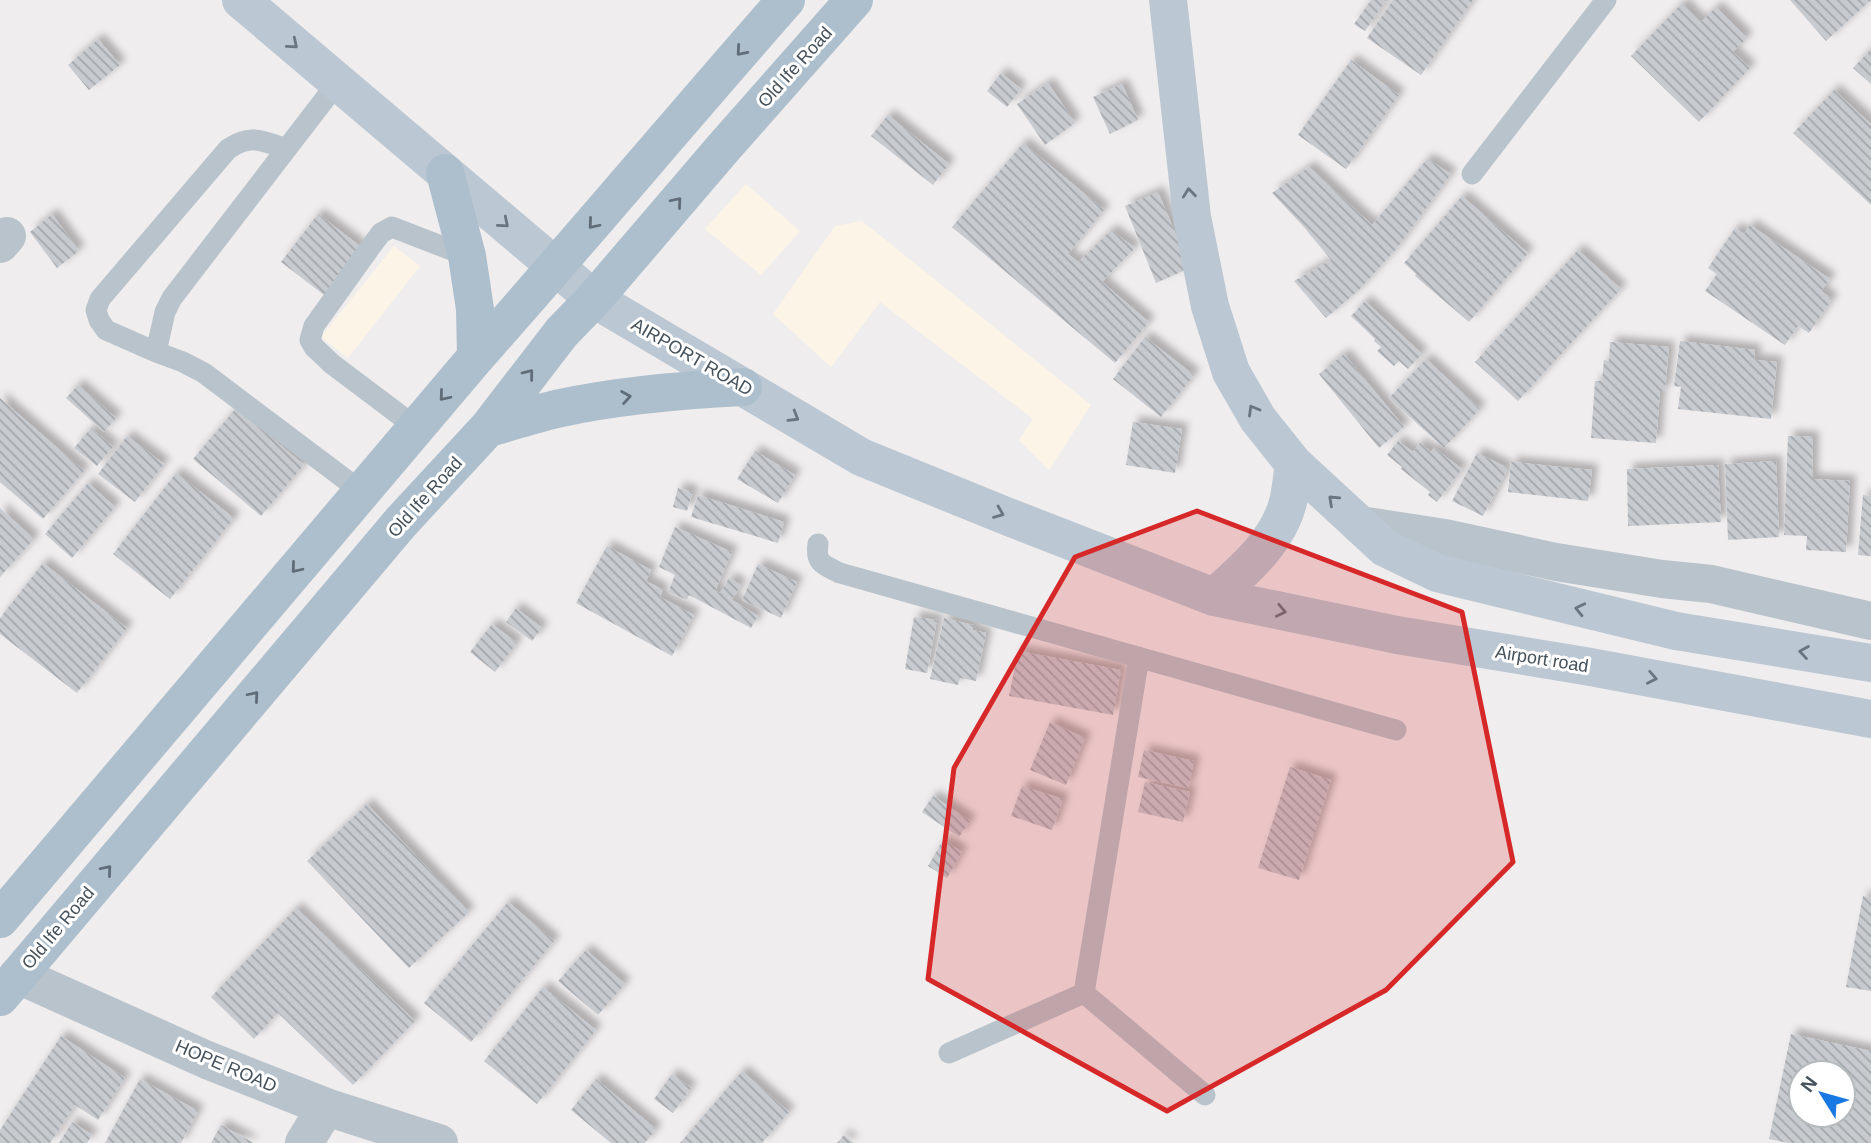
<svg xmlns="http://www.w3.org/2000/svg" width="1871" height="1143" font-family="Arial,sans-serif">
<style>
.commercial{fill:#fcf4e6}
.building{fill:url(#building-back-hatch);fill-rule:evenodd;filter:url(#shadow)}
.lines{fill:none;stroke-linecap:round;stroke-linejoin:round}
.service{stroke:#b9c3cb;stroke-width:21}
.minor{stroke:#b9c3cb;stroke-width:38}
.tertiary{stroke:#b9c3cb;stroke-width:38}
.secondary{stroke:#bbc7d2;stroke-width:38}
.primary{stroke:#adbfcd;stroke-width:38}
.oneway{stroke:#69757f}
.oneway2{stroke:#606d78}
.marked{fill:#d62828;fill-opacity:0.2;stroke:#d62828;stroke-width:5;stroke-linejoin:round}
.labels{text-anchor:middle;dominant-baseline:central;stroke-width:6;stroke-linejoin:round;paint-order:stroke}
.street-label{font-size:18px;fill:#46525b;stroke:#fff}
</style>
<defs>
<pattern id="building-back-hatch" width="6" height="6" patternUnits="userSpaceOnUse" patternTransform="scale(1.75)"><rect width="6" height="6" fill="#c7cbd0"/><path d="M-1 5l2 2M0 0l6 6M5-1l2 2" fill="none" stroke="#a3a7ac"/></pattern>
<filter id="shadow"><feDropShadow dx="6" dy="-6" stdDeviation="3.5" flood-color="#0004"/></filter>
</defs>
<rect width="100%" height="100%" fill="#f0edee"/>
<path class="commercial" d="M746,184L800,231L761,275L705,229Z
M862,221L1091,405L1049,470L1019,440L1033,419L880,302L831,367L773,314L835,226Z
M394,246L420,266L348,358L321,337Z"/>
<path class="building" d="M1371,0H1386L1365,31L1354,24Z
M1393,0H1473L1421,75L1367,38Z
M1790,0H1871L1826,41Z
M1682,3L1701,22L1716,7L1747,38L1733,52L1750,68L1699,122L1631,56Z
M98,39L120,65L89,90L68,65Z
M1871,49V84L1853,68Z
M1351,60L1399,95L1346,169L1298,135Z
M1001,73L1021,89L1007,107L987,91Z
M1048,83L1075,123L1045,145L1017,104Z
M1122,84L1138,120L1110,134L1093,97Z
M1834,90L1871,124V205L1793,133Z
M888,115L949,164L933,185L871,136Z
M1023,143L1104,210L1068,254L1078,262L1111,230L1135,248L1102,282L1149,322L1115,363L952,227Z
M1427,159L1451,174L1397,248L1359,290L1326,318L1294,281L1331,260L1303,226L1272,193L1309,167L1372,225Z
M1158,192L1190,268L1156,283L1125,206Z
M1462,196L1528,253L1469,322L1415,276L1416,274L1404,263Z
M52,214L79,251L57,268L30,232Z
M318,214L361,247L324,295L281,262Z
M1750,225L1830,279L1821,291L1832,299L1809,333L1798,326L1785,345L1705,291L1717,274L1708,268L1735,228L1744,234Z
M1578,250L1621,289L1518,401L1475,362Z
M1365,301L1422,354L1408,369L1399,361L1394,366L1377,351L1381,347L1374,341L1375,339L1351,316Z
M1145,337L1194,375L1161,417L1113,379Z
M1680,341L1755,350L1754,360L1777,362L1771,419L1678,409L1681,387L1674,386Z
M1610,342L1669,347L1665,391H1660L1656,443L1591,438L1595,381H1602L1604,360L1609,361Z
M1344,354L1404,427L1379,448L1319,374Z
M1426,359L1480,409L1444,448L1389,398Z
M78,385L116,418L104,432L66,398Z
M0,398L84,471L43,519L0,482Z
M236,408L304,465L261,516L193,459Z
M1133,422L1182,429L1175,473L1126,465Z
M91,428L113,447L97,466L74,448Z
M127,436L164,464L135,502L98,474Z
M1788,436L1813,437L1812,479L1850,481L1846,552L1806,550L1807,536L1784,535Z
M1398,441L1413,452L1420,443L1431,452L1434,448L1462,469L1437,502L1428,495L1430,492L1401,469L1402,467L1387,455Z
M755,451L795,475L778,503L737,479Z
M1477,453L1508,468L1483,516L1452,501Z
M1776,461L1779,537L1728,540L1725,464Z
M1511,462L1592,470L1588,501L1508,492Z
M1718,465L1721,522L1628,526L1627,469Z
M176,473L234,518L170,599L113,554Z
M88,483L115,507L72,558L45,534Z
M678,488L693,492L687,511L673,507Z
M698,495L784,522L778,543L691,517Z
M1863,495L1871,496V556L1858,555Z
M0,508L34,539L0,577Z
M675,527L732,552L715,591L720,593L729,578L741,585L732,600L758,616L751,628L689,595L687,600L668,592L675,575L659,567Z
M607,546L651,570L646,581L663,590L660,597L694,615L672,656L576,603Z
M43,563L127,628L77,693L0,634V618Z
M758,564L797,582L781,618L742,600Z
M516,608L542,628L532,641L506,622Z
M914,617L937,620L927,673L905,669Z
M944,618L973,625L972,630L986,633L976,681L960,678L958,685L930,679Z
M492,624L517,643L495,672L470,652Z
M1018,651L1121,670L1113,715L1009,696Z
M1050,722L1085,738L1066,785L1030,770Z
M1144,750L1194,761L1188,788L1138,777Z
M1290,767L1331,780L1299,880L1258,868Z
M1145,782L1190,792L1183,822L1138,812Z
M1022,786L1063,799L1052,830L1011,816Z
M933,796L970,821L959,837L922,812Z
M367,804L469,912L409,968L307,861Z
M943,840L962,852L947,878L928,866Z
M1863,896L1871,898V991L1846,987Z
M508,902L554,941L471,1042L424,1003Z
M296,908L415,1021L353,1085L278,1013L254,1039L211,997Z
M586,950L625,984L598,1015L558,981Z
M543,987L596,1030L537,1104L484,1061Z
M1791,1034L1871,1051V1143H1788L1769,1139ZM1801,1073H1843V1115H1801Z
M61,1036L125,1078L98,1120L75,1105L50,1143H0V1130Z
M742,1071L789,1112L762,1143H680Z
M672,1074L691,1088L673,1113L654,1099Z
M140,1079L198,1111L181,1143H105Z
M596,1079L656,1129L645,1143H611L571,1110Z
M72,1122L92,1135L87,1143H59Z
M221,1125L254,1143H211Z
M844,1135L854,1143H837Z"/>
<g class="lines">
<path class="service" d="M286,149C262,140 251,134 228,149L100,299L96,310L99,320L106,330L156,352L183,362L204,373L362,492
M1472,174L1606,0
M156,352L165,312L172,298L338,82
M417,428L332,364L314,347L310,340L314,326L372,245L381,233L392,227L467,256
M818,544C815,564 824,565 840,573L1396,730
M1139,657L1084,993L1205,1095
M949,1053L1084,993"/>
<path class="minor" d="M0,244L7,236
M1360,525L1445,538L1556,562L1662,579L1711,584L1871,621
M304,1143L326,1107"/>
<path class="tertiary" d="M18,975L207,1060L326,1107L439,1143"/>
<path class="secondary" d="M241,0L594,299L861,457L1006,516L1214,597L1397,635L1585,666L1871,719
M1168,0L1192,217L1210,306L1231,372L1258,419L1294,464L1385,548L1437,573L1676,631L1871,663
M1214,597C1243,571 1278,542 1288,502C1291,490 1292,476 1294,464"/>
<path class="primary" d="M445,173L467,256L475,309L476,357
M488,428C512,422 536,413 561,408C621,395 682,390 743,387
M0,919L476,357C581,239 682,118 786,0
M0,997L401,522L488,428L562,332L594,299L725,146L854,0"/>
</g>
<defs><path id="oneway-chevron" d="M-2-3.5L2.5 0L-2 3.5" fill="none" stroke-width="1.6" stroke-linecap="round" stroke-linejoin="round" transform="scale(1.75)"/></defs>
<g class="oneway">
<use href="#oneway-chevron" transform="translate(293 44) rotate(40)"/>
<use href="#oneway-chevron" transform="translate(1189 193) rotate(-96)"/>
<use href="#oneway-chevron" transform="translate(504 223) rotate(40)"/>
<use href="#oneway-chevron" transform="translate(1253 410) rotate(-120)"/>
<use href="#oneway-chevron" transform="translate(794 417) rotate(31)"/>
<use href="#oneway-chevron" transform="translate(1333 500) rotate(-137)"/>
<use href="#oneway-chevron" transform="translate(999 513) rotate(22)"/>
<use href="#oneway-chevron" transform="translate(1580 609) rotate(-167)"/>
<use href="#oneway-chevron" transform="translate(1281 611) rotate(12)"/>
<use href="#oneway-chevron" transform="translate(1804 652) rotate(-171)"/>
<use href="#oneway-chevron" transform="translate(1652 678) rotate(11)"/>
</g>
<g class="oneway2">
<use href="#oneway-chevron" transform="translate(741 51) rotate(131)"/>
<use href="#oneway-chevron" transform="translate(677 202) rotate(-50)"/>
<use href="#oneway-chevron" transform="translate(593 224) rotate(130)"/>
<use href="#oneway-chevron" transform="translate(529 374) rotate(-52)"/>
<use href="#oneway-chevron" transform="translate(444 396) rotate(130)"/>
<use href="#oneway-chevron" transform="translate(626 397) rotate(-9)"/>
<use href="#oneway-chevron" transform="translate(296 568) rotate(130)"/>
<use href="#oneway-chevron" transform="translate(254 696) rotate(-50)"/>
<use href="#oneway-chevron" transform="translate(107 870) rotate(-50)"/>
</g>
<path class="marked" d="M1197,511L1462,612L1513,862L1386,990L1167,1111L928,979L954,768L1075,557Z"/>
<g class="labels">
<g class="street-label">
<text transform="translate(795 67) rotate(-48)">Old Ife Road</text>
<text transform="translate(692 357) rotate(30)">AIRPORT ROAD</text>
<text transform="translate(425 497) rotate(-48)">Old Ife Road</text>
<text transform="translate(1542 659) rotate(9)">Airport road</text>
<text transform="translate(58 928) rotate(-50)">Old Ife Road</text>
<text transform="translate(226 1066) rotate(23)">HOPE ROAD</text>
</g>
</g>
<g transform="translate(1822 1094) rotate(307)"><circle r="33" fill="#ffffff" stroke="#b5babd" stroke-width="2"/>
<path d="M0-5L12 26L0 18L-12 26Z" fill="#1779e1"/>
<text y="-10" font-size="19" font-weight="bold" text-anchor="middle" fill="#46525b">N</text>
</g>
</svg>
